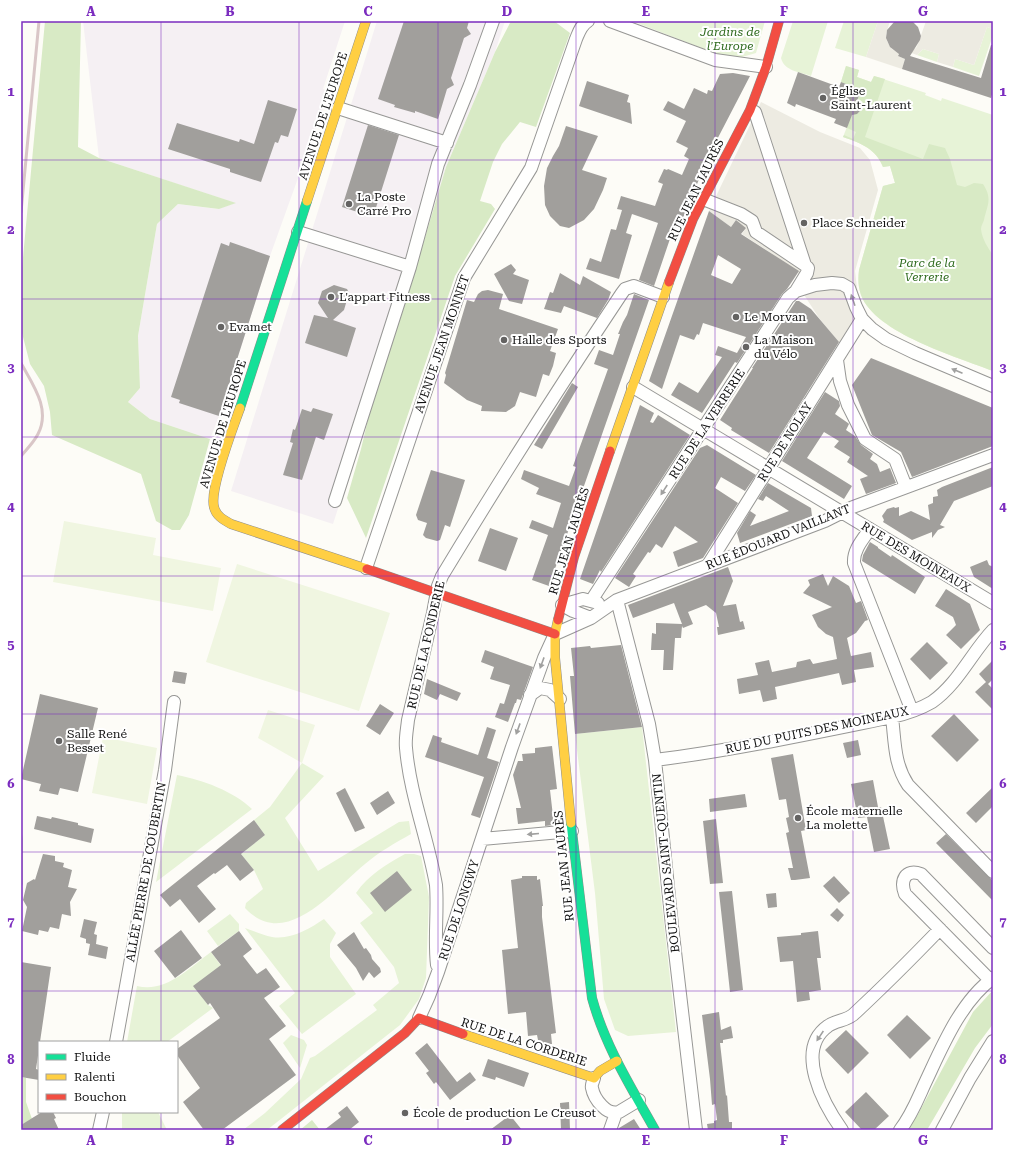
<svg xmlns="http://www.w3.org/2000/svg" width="1014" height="1151" font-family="'Roboto Serif',serif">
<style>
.industrial{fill:#f5f0f3}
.green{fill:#e7f3d7}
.forest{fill:#d8eac5}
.pitch{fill:#f0f6e1}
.plaza{fill:#edebe2}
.building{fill:#a19f9c;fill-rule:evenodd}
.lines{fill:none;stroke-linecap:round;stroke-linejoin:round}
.street-casing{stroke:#979795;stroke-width:14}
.fast-casing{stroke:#8e8d8b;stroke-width:10}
.slow-casing{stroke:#8e8d8b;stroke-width:10}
.jam-casing{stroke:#8e8d8b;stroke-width:10}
.street{stroke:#fffffe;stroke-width:12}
.fast{stroke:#16e098;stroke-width:9}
.slow{stroke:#ffcf43;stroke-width:9}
.jam{stroke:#f24e42;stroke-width:9}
.rail{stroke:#d9c6c7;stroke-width:3}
.oneway{fill:#a0a09f}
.grid{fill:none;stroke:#7b2cbf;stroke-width:1;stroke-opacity:0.55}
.poi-dot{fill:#646362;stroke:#fff;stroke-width:1.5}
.labels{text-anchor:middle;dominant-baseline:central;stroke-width:4;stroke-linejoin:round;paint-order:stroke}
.park-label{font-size:12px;font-style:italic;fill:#2f6b1f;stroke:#fff}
.poi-label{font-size:12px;fill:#111;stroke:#fff;text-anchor:start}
.street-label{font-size:12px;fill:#111;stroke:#fff}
.neatline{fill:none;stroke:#7b2cbf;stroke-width:1.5}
.grid-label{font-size:13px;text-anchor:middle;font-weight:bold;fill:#7b2cbf}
</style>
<rect width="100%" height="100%" fill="#fdfcf7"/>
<path class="industrial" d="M83,21H345L323,89L329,92L270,256L219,416L210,439L150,419L128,402L140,388L138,336L157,224L178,204L218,209L235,203L99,158Z
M377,21H505L495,52L446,167L415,271L333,524L231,491Z"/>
<path class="green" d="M632,21H765L756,53L742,57L722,56Z
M793,21H828L811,76C800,72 784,71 781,58Z
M844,21H878L866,57L835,48Z
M987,27L993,29V35L979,76L953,67L955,59L974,65Z
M923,49L939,54L937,62L917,55Z
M846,66L859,70L857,77L871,82L874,76L926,93L925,95L941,101L942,98L993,115V371C957,357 875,333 861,295C858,286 858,279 859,270L883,186L895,183L890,166L883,167C876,149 861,143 843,137L852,114C861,115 864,107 857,102L861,90L841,82Z
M642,727L676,1032L628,1036L615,1030L604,999L595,893L575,734Z
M302,763L324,776L285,818L318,871L399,822L409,821L411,834C395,843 379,852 365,864C334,889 286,952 245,908L246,903L263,889L254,870L241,854L265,835L254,820L270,807Z
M177,775C203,780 233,791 252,809L156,882Z
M405,854H414L421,856L429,897L426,978L419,999L400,1025L267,1130H243L265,1113L301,1079L310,1058L315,1056L377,1010L373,1005L399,983L394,967L360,923L373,913L356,893C368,875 387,864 405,854Z
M230,914L239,924V931L218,946L207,931Z
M324,919L336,933L330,944V957L356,994L302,1034L279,1006L295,993L245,928C254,931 263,935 272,937C291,940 309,929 324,919Z
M211,952L227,974L194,986L208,1005L213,1008L167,1042H127L137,986C166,993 189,968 211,952Z
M291,1035L304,1040L307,1045L300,1068L283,1043Z
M122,1112H158L167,1130H122Z"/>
<path class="forest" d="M45,21H81L78,147L99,158L236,203L219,209L178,204L157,224L138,336L140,388L128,402L150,419L210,439L189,515L180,530H172L156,521L141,474L52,435L50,412L44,386L30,364L22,333L21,322V279Z
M511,21H554L570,33L536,127L520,122L502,144L493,162L480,201L491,204L495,209L455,276L366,538L347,498L361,449L370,411L415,271L446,167L495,52Z
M846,66L859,70L857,77L871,82L874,76L885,79L865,137L923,159L929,144L945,148L950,159L957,185L965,187L974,183L983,184C993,199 987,205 984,220C983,223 981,226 981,229C982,239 988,248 993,255V371C957,357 875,333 861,295C858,286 858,279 859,270L883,186L895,183L890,166L883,167C876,149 861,143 843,137L844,135L853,139L856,132L847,128L852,114C861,115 864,107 857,102L861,90L841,82Z
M21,829L23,839V884L21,888Z
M993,990V1024L975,1048L927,1130H907L917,1116L973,1012Z
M21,1077L26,1078V1102L32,1119L21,1125Z
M312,1120L320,1130H300Z"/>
<path class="pitch" d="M64,521L156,538L153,555L221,568L213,611L53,582Z
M237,564L390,613L359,711L206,662Z
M268,710L315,725L302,763L258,738Z
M103,737L157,748L147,804L92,793Z"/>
<path class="plaza" d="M878,21H890L886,34L887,41L892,49L899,53L898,56L905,59L902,69L866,57Z
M926,21H993V29L987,27L974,65L955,59L953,67L937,62L939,54L923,49L917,55L909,52L916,48L918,44Z
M761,102L820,132L860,148L870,160L878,190L855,271L858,296L864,307L840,344L819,318L799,287L798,271L742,234L746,228L736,220L731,227L709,211Z"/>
<path class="building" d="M404,21H469L467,28L471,34L464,38L451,78L454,85L447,89L438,119L415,111V113L394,107L395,105L378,99Z
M895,21H912L918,27L921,36L920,40L910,56L981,78L991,45H993V91L991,98L902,69L905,59L898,56L899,54L890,47L886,38L887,30Z
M798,72L839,87L841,82L861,90L857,101L860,105L861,110L857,114L852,115L847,128L834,123L836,119L796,104L795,107L787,103Z
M733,73L750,76L709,155L679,228L674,227L654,286L639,280L658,223L632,214L626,233L632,235L619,279L586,269L590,258L601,262L611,229L616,230L622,210L617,209L621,196L655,206L663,184L658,182L664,169L667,170L668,169L682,175L689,159L684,156L688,148L676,142L686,121L663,110L668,101L684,109L694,88L707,94L708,90L712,91L720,74Z
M587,81L629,95L627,102L630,103L632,124L579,106Z
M268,100L297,109L288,137L281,135L278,143L275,142L261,182L230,172V169L168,149L177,123L239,142L240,139L254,144Z
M368,125L399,135L373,217L342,207Z
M566,126L598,136L582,170L607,178L603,190L594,209L584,220L569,228L560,226L550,216L545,205L544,186L547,168L553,156L559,146Z
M709,211L731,227L736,220L746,228L741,234L799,271L787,289L782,294L737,363L735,362L702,413L671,395L679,382L698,393L722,357L715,355L718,346L737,353L746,337L703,323L699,335L697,334L694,340L680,335L662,389L649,381ZM718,255L741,269L732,284L711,275Z
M230,242L270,256L219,416L179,403L180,400L171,397L221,243L229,246Z
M511,264L516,270L513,274L529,280L522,304L509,301L494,274Z
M560,273L580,285L583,276L611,292L608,300L597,318L564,306L561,313L544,309L550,292L553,293Z
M334,285L347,289L349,293L344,310L333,320L356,328L347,357L305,343L314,315L328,318L318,303L322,291Z
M488,290L503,294L499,309L558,329L550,351L556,353L553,366L549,376L543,374L536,397L520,392L515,406L506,412L481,411L482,406L467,400L444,383L446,375L445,373L467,300L474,302L478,294L482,291Z
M634,294L649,300L549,586L532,580L548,535L529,528L532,520L553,528L561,503L536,494L539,488L521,479L524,470L569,486L576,467L573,466L608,369L594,364L599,350L613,355L620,334H618L623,322L627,315Z
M796,301H799L811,309L839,342L769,453L731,430L732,428L720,420L753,368H752Z
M871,358L993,408V446L912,477L901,452L872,435L852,385Z
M572,383L578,387L542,449L534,445Z
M825,392L839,401L840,406L835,414L848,423L849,424L846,430L855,436L861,445L873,454L870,459L877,464L880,472L890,468L896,483L866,494L860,479L868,476L847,462L850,457L834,447L839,441L824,432L807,458L852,486L844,499L782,461Z
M640,405L654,413L650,422L653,423L658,415L690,435L601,572L600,570L593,584L580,579Z
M313,408L333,414L324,440L316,437L302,480L283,475L293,443L290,442L293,429L295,430L302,409L311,412Z
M707,445L756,475L745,491L721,477L715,488L738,503L703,558L678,567L673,552L698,542L675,526L662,548L656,544L650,553L648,552L633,574L636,576L629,587L615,578L700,448Z
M993,467V486L954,501L940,525L945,527L938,530L932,538V532L912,540L883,522L884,520L882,516L887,509L894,507L895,508L899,507V516L911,511L930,520L928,505L933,503V497L938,496L937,490L942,487Z
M431,470L465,480L450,527L445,525L440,540L437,541L426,538L423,535L427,523L418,520L416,515Z
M768,483L811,508L812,516L740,543L737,533L750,511L756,515L750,526L789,511L766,496L763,501L758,499Z
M490,528L518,538L506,571L478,561Z
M870,542L878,547V548L891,557L892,555L925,577L915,594L862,561L863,555Z
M987,560L989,565L993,567V589L974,577L970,567Z
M728,567L733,581L723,606L736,604L740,622L743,621L745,629L718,635L717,627H719L716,613L706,605L688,612L693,624L683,628L682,626L681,638H675L673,670H663L664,650H651L652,633L656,634V623L682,624L674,603L633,618L628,605Z
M823,574L828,586L833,576L849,586L856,603L861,601L868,620L865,621L856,633L847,638L851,656L871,652L874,667L854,670L856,682L842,685L839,673L775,687L777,699L763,702L760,690L739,694L737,679L758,675L755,663L769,660L772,672L796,667L797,662L810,659L813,664L837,659L833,637L826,634L818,627L812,615L832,607L803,593L810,585L808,580Z
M946,589L970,604L980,630L961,649L946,635L956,625L953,617L935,606Z
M927,642L948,663L930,680L910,659Z
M621,645L642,727L575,734L570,676H574L571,648L590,646L591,648Z
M485,650L533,667L521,700L517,699L516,703H515L508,722L495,717L500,703L504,704L510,685L490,679L494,667L481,662Z
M993,660V679L988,684L993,689V710L975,692L986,682L979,674Z
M174,671L187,673L185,684L172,682Z
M427,679L461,693L457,701L440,694L437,700L424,694Z
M40,694L98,708L78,792L60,788L58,795L39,791L41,784L21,779Z
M380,704L394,713L380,735L366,726Z
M954,714L979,740L957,762L931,736Z
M487,727L496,730L487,758L499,762L480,818L471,815L484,777L425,757L433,735L442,738L441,742L478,755Z
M858,740L861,755L847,758L843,743Z
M552,746L557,789L550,790L554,825L545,826V821L518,824L516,808H521L513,775L518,761H523L522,754L535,753V748Z
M793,754L806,830L801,831L810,878L795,880H791L788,868H793L786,833L789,832L786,818L789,817L786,799L779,800L771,758Z
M873,780L878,807H881L890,849L874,852L867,817L858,818L851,784Z
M993,787V806L976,823L966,813Z
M345,788L365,828L355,832L336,793Z
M388,791L395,803L377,815L370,803Z
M745,794L747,807L710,812L709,799Z
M37,816L51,819L52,817L78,823V825L94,829L91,843L34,829Z
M716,819L723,883L710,884L703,821Z
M254,820L265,835L241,854L254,870L240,881L227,865L215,874L214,873L197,886L216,909L199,923L180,899L170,907L160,895Z
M946,834L993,881V901L936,843Z
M43,854L55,856V861L64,863L63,867L72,870L68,887L77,889L70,902L71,916L62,914L59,929L50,927L48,932L39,930L38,935L22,931L27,907L23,900L27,883L34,879L35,880Z
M397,871L412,890L385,912L370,893Z
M522,876H537V880L540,879L543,906H542V917L556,1033L551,1034L552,1044L539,1045L537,1035L528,1036L526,1012L508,1014L502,950L518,948L511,880L522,878Z
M834,876L850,893L839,903L823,886Z
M732,891L743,990L730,992L719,892Z
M776,893L777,907L768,908L766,894Z
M837,908L844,915L838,922L830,915Z
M84,919L97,922L94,934L97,935L96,944L108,947L106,959L88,955L90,944L86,943V939L80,937Z
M181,930L202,958L175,978L154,951Z
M239,931L252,949L243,956L257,974L266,968L280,987L264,998L286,1026L269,1039L296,1075L222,1130H204L183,1102L200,1088L177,1055V1049L220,1018L210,1003L208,1005L193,986L221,965L211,952Z
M818,931L821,958H817L821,990L809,992L810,1000L797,1002L793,961L780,962L777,937L801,935V933Z
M354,932L364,949L366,948L371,955L372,959L380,968L381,972L374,978L369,972L363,981L356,968L337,945Z
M21,962L51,967L36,1069L39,1070V1080L21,1077Z
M719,1012L721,1030L731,1026L733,1038L723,1040V1043H720L726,1096L727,1095L729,1122H732V1130H708L707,1124L714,1123V1121L717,1120L715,1104L712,1105L710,1079L702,1015Z
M907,1015L931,1038L910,1059L887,1035Z
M846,1030L869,1053L848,1074L825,1050Z
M427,1043L457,1082L470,1072L476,1080L450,1100L436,1082L434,1084L426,1073L429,1071L415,1053Z
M488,1059L529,1073L524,1087L496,1077L495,1080L482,1076Z
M866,1092L889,1116L874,1130H862L845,1112Z
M569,1102L570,1130H561L560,1103Z
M347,1106L359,1122L349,1130H324L341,1117L338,1113Z
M42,1112H53L56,1118L54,1119L59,1130H21V1125Z
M510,1115L522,1130H490Z
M634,1119L641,1130H618L619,1128Z"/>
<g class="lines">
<g class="street-casing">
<path id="street" d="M610,21L715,60L766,67
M338,108L447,143
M755,112L805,265
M703,199L741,214L752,221L756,232L805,265L808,268L807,273L796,291
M298,232L410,267L438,164L470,85L493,21
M837,360L840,381L848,405L865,439L895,459L906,487
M633,387L993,603
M335,501L410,267
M870,529C863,539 853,550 854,563L912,711
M708,565L862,319
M366,568L464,278L531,168L576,39C579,32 581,25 588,21
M617,600L649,724L655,760L672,926L696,1130
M591,601L788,298L796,291L815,285L832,283L842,284L849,288L856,307L862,319L872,329L886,339L915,353L993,386
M562,605L583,599L598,603
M562,605L573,611L591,618
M530,695L540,688L550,690L560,699
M892,717C895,742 894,764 908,785L993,872
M655,760C734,750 813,733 892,717C905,714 920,709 932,702C958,684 972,652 993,630
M482,839L572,831
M437,965C434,938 438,912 436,885C428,839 410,795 406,748C405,739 407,730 408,720L433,613L438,586L442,576C500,480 560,386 622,293L625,289L634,286L663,297
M990,980L905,894C900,881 905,868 921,874L993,948
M419,1018L429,996L438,972L512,747L544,658L555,634L591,618L617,600L825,521L853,507L993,455
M116,1042L165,770L174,702
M594,1078C593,1082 591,1085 592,1088C594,1099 607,1116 619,1112L639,1100
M99,1130L103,1112
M610,1130L616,1113
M842,1130C824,1105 794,1050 828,1026C836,1020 848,1021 855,1013C884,986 912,958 940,929
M900,1130C912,1115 918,1098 926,1081C942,1047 961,1001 993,978
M942,1130L970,1078L993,1041"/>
</g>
<g class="fast-casing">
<path id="fast" d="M240,408L307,201
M571,823L592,998C605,1046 631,1087 655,1130"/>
</g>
<g class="slow-casing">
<path id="slow" d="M307,201L366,21
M240,408C233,428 209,489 214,507C216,516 224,520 231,524L367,569
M610,451L669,282
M558,620L555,634V658L571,823
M463,1034L594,1078L600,1071L617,1061"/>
</g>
<g class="jam-casing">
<path id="jam" d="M669,282L693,219L750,110L766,67L779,21
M367,569L555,634
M558,620L574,557L610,451
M282,1130L405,1033L419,1018L463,1034"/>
</g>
<use href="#street" class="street"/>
<use href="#fast" class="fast"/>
<use href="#slow" class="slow"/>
<use href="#jam" class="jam"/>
<path class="rail" d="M21,212L39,21
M21,363C33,385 51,409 38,434C34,442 27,449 21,456"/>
</g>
<defs><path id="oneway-solid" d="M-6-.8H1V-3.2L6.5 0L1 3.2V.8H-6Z"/></defs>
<g class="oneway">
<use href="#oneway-solid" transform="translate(853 300) rotate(-109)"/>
<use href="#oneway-solid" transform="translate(957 371) rotate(-157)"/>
<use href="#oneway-solid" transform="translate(664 490) rotate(123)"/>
<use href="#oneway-solid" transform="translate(542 663) rotate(110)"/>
<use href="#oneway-solid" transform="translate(518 729) rotate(110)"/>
<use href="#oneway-solid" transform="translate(533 834) rotate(175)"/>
<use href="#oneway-solid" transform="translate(820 1036) rotate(124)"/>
</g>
<path class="grid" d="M161,21V1042M299,21V1130M438,21V1130M576,21V1130M715,21V1130M853,21V1130M21,160H993M21,299H993M21,437H993M21,576H993M21,714H993M21,852H993M21,991H993M161,1112V1130"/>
<g class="poi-dot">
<circle cx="823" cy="98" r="4"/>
<circle cx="349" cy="204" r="4"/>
<circle cx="804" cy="223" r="4"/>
<circle cx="331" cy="297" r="4"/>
<circle cx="736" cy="317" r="4"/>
<circle cx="221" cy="327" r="4"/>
<circle cx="504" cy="340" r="4"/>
<circle cx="746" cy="347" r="4"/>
<circle cx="59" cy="741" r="4"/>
<circle cx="798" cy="818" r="4"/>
<circle cx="405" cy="1113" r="4"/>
</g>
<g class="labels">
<g class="park-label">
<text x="730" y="32">Jardins de<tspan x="730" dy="14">l'Europe</tspan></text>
<text x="927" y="263">Parc de la<tspan x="927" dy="14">Verrerie</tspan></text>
</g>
<g class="poi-label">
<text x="831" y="91">Église<tspan x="831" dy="14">Saint-Laurent</tspan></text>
<text x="357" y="197">La Poste<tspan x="357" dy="14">Carré Pro</tspan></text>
<text x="812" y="223">Place Schneider</text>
<text x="339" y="297">L'appart Fitness</text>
<text x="744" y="317">Le Morvan</text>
<text x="229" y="327">Evamet</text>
<text x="512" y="340">Halle des Sports</text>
<text x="754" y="340">La Maison<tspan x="754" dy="14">du Vélo</tspan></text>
<text x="67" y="734">Salle René<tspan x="67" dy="14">Besset</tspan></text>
<text x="806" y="811">École maternelle<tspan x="806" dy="14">La molette</tspan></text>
<text x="413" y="1113">École de production Le Creusot</text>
</g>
<g class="street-label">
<text transform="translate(323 116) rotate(-72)">AVENUE DE L'EUROPE</text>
<text transform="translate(696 190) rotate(-64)">RUE JEAN JAURÈS</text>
<text transform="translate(442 344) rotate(-71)">AVENUE JEAN MONNET</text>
<text transform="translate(223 424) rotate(-73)">AVENUE DE L'EUROPE</text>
<text transform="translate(707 424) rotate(-57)">RUE DE LA VERRERIE</text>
<text transform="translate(785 442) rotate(-58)">RUE DE NOLAY</text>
<text transform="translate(778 537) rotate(-22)">RUE ÉDOUARD VAILLANT</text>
<text transform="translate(569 541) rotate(-73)">RUE JEAN JAURÈS</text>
<text transform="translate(916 557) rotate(31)">RUE DES MOINEAUX</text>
<text transform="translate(426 645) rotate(-77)">RUE DE LA FONDERIE</text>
<text transform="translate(817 730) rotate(-12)">RUE DU PUITS DES MOINEAUX</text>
<text transform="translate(666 863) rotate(-96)">BOULEVARD SAINT-QUENTIN</text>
<text transform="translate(564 866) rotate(-96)">RUE JEAN JAURÈS</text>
<text transform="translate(146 872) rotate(-80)">ALLÉE PIERRE DE COUBERTIN</text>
<text transform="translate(459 910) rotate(-72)">RUE DE LONGWY</text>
<text transform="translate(524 1042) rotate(18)">RUE DE LA CORDERIE</text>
</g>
</g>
<rect width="1014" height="1151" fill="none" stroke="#ffffff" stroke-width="44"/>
<rect x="38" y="1041" width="140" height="72" fill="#ffffff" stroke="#a0a0a0"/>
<rect x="46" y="1054" width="20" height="6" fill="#16e098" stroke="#a0a0a0"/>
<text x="74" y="1061" font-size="12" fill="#111111">Fluide</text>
<rect x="46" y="1074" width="20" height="6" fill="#ffcf43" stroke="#a0a0a0"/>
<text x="74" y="1081" font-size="12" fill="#111111">Ralenti</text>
<rect x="46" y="1094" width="20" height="6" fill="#f24e42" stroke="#a0a0a0"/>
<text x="74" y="1101" font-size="12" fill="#111111">Bouchon</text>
<rect x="22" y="22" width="970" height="1107" class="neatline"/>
<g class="grid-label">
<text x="91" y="16">A</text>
<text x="230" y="16">B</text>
<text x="368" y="16">C</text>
<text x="507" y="16">D</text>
<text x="646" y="16">E</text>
<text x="784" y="16">F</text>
<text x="923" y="16">G</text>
<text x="11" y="96">1</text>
<text x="1003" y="96">1</text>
<text x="11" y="234">2</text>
<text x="1003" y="234">2</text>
<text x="11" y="372">3</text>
<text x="1003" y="372">3</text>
<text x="11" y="511">4</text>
<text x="1003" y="511">4</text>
<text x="11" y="649">5</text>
<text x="1003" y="649">5</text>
<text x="11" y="788">6</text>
<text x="1003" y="788">6</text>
<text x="11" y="926">7</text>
<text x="1003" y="926">7</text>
<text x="11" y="1064">8</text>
<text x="1003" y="1064">8</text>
<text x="91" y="1145">A</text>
<text x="230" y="1145">B</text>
<text x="368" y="1145">C</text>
<text x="507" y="1145">D</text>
<text x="646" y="1145">E</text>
<text x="784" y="1145">F</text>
<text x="923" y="1145">G</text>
</g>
</svg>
